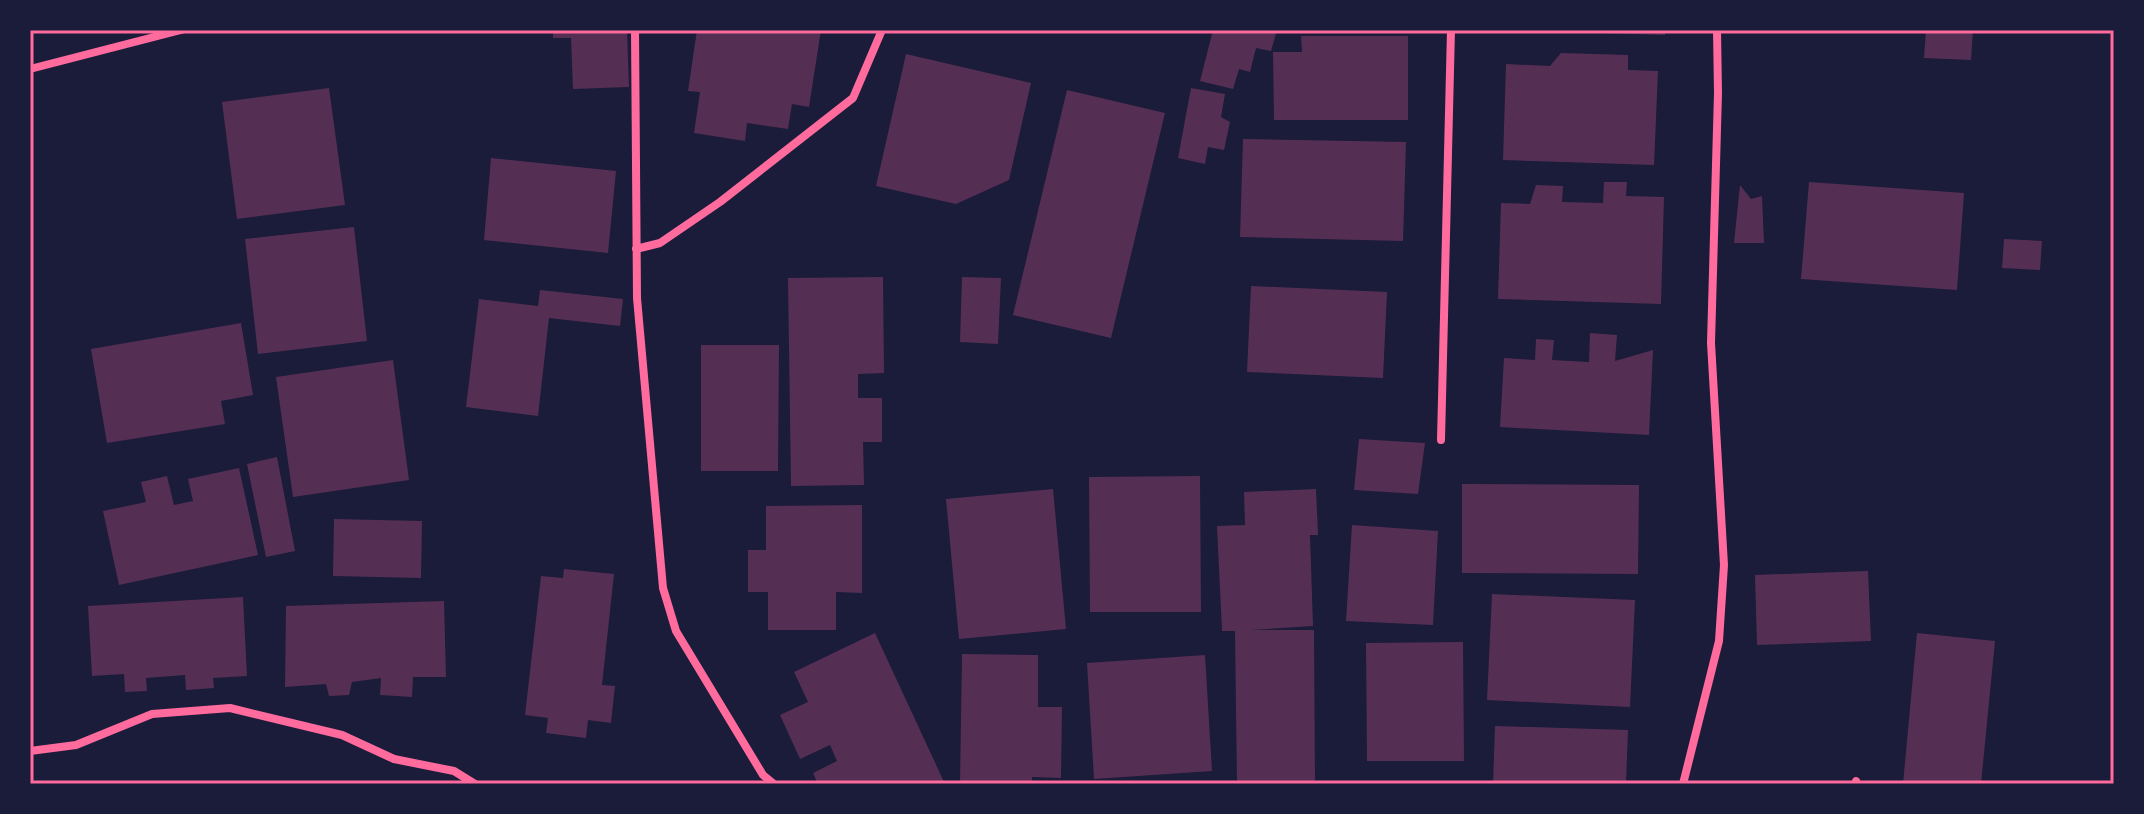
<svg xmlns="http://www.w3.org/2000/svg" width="2144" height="814" font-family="'PT Sans',sans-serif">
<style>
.building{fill:#542f53}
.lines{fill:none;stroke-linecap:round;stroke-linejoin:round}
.minor{stroke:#ff6b9d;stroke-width:8}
.neatline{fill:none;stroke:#ff6b9d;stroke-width:3}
</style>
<rect width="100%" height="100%" fill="#1b1b3a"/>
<path class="building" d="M553,30H627L629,87L573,89L571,38H553Z
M697,30H821L809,107L792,104L788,129L747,123L745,141L694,133L700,92L688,91Z
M1213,30H1277L1271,51L1256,48L1250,72L1239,69L1233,89L1200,81Z
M1600,30H1665V35L1600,33Z
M1926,30H1973L1971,60L1924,58Z
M1301,36H1408V120H1274L1273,52H1302Z
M1561,53L1628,55V70L1658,71L1654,165L1503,160L1506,64L1550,66Z
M906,54L1031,83L1009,180L956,204L876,186Z
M329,88L345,205L237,219L222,102Z
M1191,88L1225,94L1221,117L1230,122L1224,150L1208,147L1205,164L1178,158Z
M1067,90L1165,113L1111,338L1013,315Z
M1243,139L1406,142L1403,241L1240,237Z
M491,158L616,171L608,253L484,240Z
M1604,182H1627L1626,196L1664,197L1661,304L1498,299L1501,203L1530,204L1536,185L1563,186L1562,202L1603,203Z
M1809,182L1964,193L1957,290L1801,279Z
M1740,185L1751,199L1762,196L1764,243H1734Z
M354,227L367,341L258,354L245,239Z
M2004,239L2042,241L2040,270L2002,268Z
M883,277L884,373L858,374V398H882V442H863L864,485L791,486L788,278Z
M962,277L1001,278L998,344L960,342Z
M1251,286L1387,292L1383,378L1247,372Z
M540,290L623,299L620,326L549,318L538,416L466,407L479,299L538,306Z
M241,323L253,395L221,401L225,424L107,443L91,349Z
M1590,333L1617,335L1615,361L1653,350L1649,435L1500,427L1504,358L1535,360L1536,339L1554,340L1552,360L1589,362Z
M701,345H779L778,471H701Z
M393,360L409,480L293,497L276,377Z
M1359,439L1425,443L1418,494L1354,490Z
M277,457L295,551L266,557L247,464Z
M239,468L258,555L119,585L103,511L146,502L141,482L167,476L174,505L193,501L188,479Z
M1200,476L1201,612H1090L1089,477Z
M1462,484L1639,485L1638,574L1462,573Z
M1053,489L1066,629L959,639L946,499Z
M1316,489L1318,535H1310L1313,626L1251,630H1314L1315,784H1237L1235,631H1222L1217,526L1245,525L1244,492Z
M862,505V593L836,592V630H768V592H748V550H766V506Z
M334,519L422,521L421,578L333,576Z
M1352,525L1438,531L1433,625L1346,621Z
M564,569L614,574L602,685L615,686L611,723L588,720L586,738L546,733L548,718L525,715L541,576L563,578Z
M1868,571L1871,641L1757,645L1755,575Z
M1492,594L1635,600L1630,707L1487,700Z
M243,597L247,676L213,678L214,688L186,690L185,675L146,678L147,691L125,692L124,674L92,676L88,606Z
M444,601L446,677H413L412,697L380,695L381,678L352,682L349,695L329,696L326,684L285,687L286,606Z
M875,633L945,784H818L813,773L837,761L830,745L800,759L780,715L808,702L794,672Z
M1917,633L1995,641L1981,784H1903Z
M1463,642L1464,761H1367L1366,643Z
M962,654L1038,655V707H1062L1061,778L1032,777V784H960Z
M1205,655L1212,771L1094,779L1087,663Z
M1495,726L1628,730L1626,784H1493Z"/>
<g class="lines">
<path class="minor" d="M635,30L637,298L663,588L676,631L763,775L774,784
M30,69L181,30
M636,249L660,243L720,202L853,98L882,30
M1441,440L1451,30
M30,751L76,745L152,714L230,708L342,735L394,759L454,771L475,784
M1683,784L1719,641L1724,565L1711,343L1718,93L1717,30
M1855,784L1856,781"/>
</g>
<rect width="2144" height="814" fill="none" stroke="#1b1b3a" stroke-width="64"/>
<rect x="32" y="32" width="2080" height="750" class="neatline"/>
</svg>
